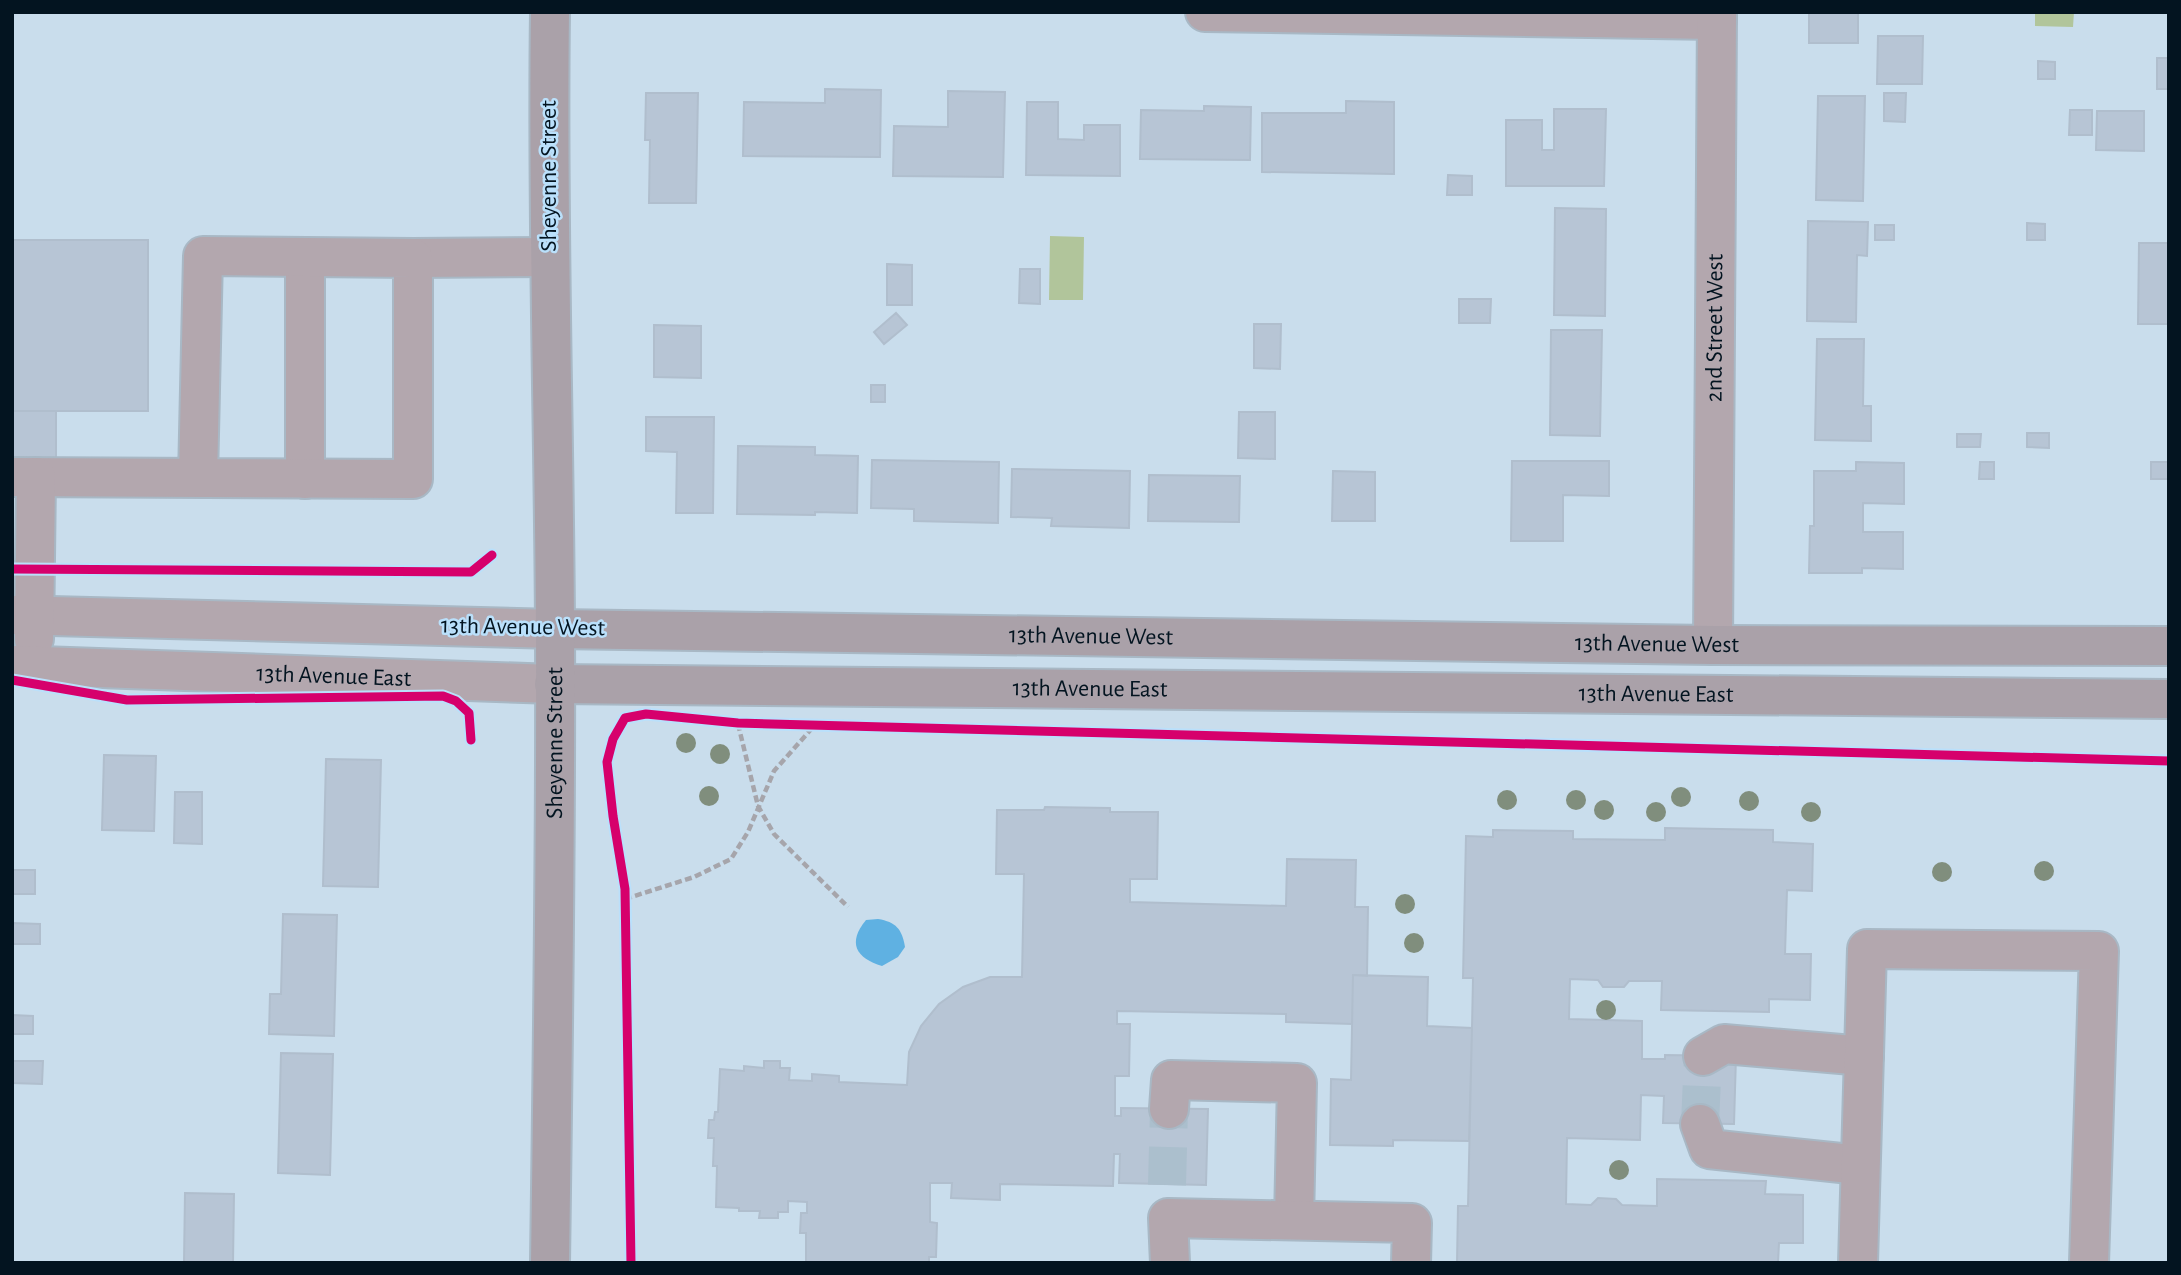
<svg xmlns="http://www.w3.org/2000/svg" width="2181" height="1275" font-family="'Alegreya Sans',sans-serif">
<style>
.green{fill:#b1c59b}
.water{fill:#5fb1e2}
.building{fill:#b7c5d5;stroke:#b0becd;stroke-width:2}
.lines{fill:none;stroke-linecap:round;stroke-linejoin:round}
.minor-tunnel{stroke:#abbfcd;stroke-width:38;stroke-dasharray:38 19;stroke-linecap:butt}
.minor-casing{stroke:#a8b8c5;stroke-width:42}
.major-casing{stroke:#a8b8c5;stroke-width:42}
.path{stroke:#a6a5ab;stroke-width:4.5;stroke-dasharray:7 3.5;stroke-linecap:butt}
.minor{stroke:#b3a7ae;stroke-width:38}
.major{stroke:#aaa1a9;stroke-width:38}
.cycleway-casing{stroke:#bae0fb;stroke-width:13}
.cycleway{stroke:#d6006c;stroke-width:9}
.tree{fill:#808e7d}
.labels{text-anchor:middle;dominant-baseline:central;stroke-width:5;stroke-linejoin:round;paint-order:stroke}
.street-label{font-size:24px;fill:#031420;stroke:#bae0fb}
</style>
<rect width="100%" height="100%" fill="#c9ddec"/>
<path class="green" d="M2035,12H2074L2073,27L2035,26Z
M1050,236L1084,237L1083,300H1049Z"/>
<path class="water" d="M878,919C896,922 902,929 905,947L898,957L882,966C856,958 847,943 866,920Z"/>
<path class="building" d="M1809,12H1858V43H1809Z
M1878,36H1923L1922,84H1877Z
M2157,58H2169V89H2157Z
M2038,61L2055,62V79H2038Z
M825,89L881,90L880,157L743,156L744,102L825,103Z
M948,91L1005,92L1003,177L893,176L894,126L948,127Z
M646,93H698L696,203H649L650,140H645Z
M1884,93H1906L1905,122L1884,121Z
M1818,96H1865L1863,201L1816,200Z
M1346,101L1394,102V174L1262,172V113H1346Z
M1027,102H1058V139L1084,140V125H1120V176L1026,175Z
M1204,106L1251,107L1250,160L1140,159L1141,110L1204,111Z
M1554,109H1606L1604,186H1506V120H1542V150H1554Z
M2070,110H2092V135H2069Z
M2097,111H2144V151L2096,150Z
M1448,175L1472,176V195H1447Z
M1555,208L1606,209L1605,316L1554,315Z
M1808,221L1868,222L1867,256L1857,255L1856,322L1807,321Z
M2027,223L2045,224V240H2027Z
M1875,225H1894V240H1875Z
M12,240H148V411H12Z
M2139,243H2169V324H2138Z
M887,264L912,265V305H887Z
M1020,269H1040V304L1019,303Z
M1459,299H1491L1490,323H1459Z
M896,313L907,325L884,344L874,332Z
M1254,324H1281L1280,369L1254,368Z
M654,325L701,326V378L654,377Z
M1551,330H1602L1600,436L1550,435Z
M1817,339H1864L1863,406H1871V441L1815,440Z
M871,385H885V402H871Z
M12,411H56V474L12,473Z
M1239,412H1275V459L1238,458Z
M646,417H714L713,513H676L677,452L646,451Z
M2027,433H2049V448L2027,447Z
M1957,434H1981L1980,447H1957Z
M738,446L815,447V455L858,456L857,513L815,512V515L737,514Z
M872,460L999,462L998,523L914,521V509L871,508Z
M1512,461H1609V496L1563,495V541H1511Z
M1856,462L1904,463V504L1863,503V532H1903V569L1862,568V573H1809L1810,526H1814V471H1856Z
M1980,462H1994V479H1979Z
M2151,462H2169V479H2151Z
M1012,469L1130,471L1129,528L1051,526L1052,518L1011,517Z
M1333,471L1375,472V521H1332Z
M1149,475L1240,476L1239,522L1148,521Z
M104,755L156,756L154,831L102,830Z
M326,759L381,760L378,887L323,886Z
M175,792H202V844L174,843Z
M1045,807L1110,808V812H1158L1157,879H1130V902L1286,906L1287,859L1356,860L1355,907H1368L1367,976L1353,975L1352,1024L1286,1022V1014L1117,1011V1024H1130L1129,1076H1115V1116H1121V1108L1208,1109L1206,1185L1119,1183L1120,1154H1114L1113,1186L1000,1184V1200L951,1198L952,1183H930V1222L937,1223L936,1257H929V1263H806V1233H800L801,1213H807V1202L788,1201V1212H778V1218H759L760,1211H739V1208L716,1207L717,1166H713L714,1138H708L709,1120H714L715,1112H718L720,1069L744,1071V1066L764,1068V1061H780V1068H790L789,1080L812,1081V1074L839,1076V1082L907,1085L909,1052L921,1026L939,1004L963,987L990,977H1022L1024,874H996L997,810H1044Z
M1665,828L1773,830V842L1813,844L1812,891L1787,890L1785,954H1811L1810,1000L1769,999V1012L1661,1010L1662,981H1629L1624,987H1603L1598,980L1570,979L1569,1019L1642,1021V1059H1665V1055L1736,1056L1734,1124L1663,1123L1664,1096L1641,1095L1640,1140L1567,1138L1566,1204L1591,1205L1598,1198L1616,1199L1622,1205L1657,1206V1179L1766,1181L1765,1194L1803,1195V1243H1779L1778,1263H1457L1458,1206H1468L1472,1028L1473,978H1463L1466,836L1493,837V830L1573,831V839L1665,840Z
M13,870H35V894H12Z
M283,914L337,915L334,1036L269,1034L270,994H281Z
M12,923L40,924V944H12Z
M1353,975L1428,977L1427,1026L1472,1028L1469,1141L1393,1140V1146L1330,1145L1331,1079L1351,1080Z
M12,1015L33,1016V1034H12Z
M281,1053L333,1054L330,1175L278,1173Z
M12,1061H43L42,1084L12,1083Z
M185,1193L234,1194L233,1263H184Z"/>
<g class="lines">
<path class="minor-tunnel" d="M1700,1124L1703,1056
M1167,1185L1169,1109"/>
<g class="minor-casing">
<g id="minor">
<path d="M1205,12L1717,20"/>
<path d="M305,257V479"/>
<path d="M413,258L549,257"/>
<path d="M12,477L413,479V258L203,256L198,478"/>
<path d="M12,615L555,629"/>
<path d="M34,639L36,477"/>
<path id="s1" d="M1713,645L1717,12"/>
<path id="s2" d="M12,665L554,684"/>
<path d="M1703,1056L1724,1044L1864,1056"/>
<path d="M1169,1109L1171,1080L1297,1083L1294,1220"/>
<path d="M1700,1124L1709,1149L1860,1165"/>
<path d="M1170,1263L1168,1218L1412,1223L1411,1263"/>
<path d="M1858,1263L1867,949L2099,951L2089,1263"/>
</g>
</g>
<g class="major-casing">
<g id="major">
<path id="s3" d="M555,629L1713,645L2169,646"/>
<path id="s4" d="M554,684L2169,699"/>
<path id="s5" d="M550,1263C553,1051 556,840 555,628C554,423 547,218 550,12"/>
</g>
</g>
<path class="path" d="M738,724L758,806L774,834L848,907
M625,899L694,877L731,859L748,832L774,771L814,726"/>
<use href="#minor" class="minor"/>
<use href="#major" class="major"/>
<g class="cycleway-casing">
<path id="cycleway" d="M12,569L471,572L492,555
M12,680L127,700L443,696L456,701L469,713L471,740
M631,1263L625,889L613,816L607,762L613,739L625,718L646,714L738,723L2169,761"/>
</g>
<use href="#cycleway" class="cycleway"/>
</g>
<g class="tree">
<circle cx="686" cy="743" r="10"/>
<circle cx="720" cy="754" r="10"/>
<circle cx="709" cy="796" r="10"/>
<circle cx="1681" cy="797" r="10"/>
<circle cx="1507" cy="800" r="10"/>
<circle cx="1576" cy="800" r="10"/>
<circle cx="1749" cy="801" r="10"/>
<circle cx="1604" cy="810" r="10"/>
<circle cx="1656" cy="812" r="10"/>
<circle cx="1811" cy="812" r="10"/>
<circle cx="2044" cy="871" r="10"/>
<circle cx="1942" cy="872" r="10"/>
<circle cx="1405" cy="904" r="10"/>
<circle cx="1414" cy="943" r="10"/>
<circle cx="1606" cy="1010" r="10"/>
<circle cx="1619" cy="1170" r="10"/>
</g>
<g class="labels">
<g class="street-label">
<text transform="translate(549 176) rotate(-90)">Sheyenne Street</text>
<text stroke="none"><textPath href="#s1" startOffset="317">2nd Street West</textPath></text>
<text transform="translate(523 627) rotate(1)">13th Avenue West</text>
<text stroke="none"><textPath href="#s3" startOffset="536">13th Avenue West</textPath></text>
<text stroke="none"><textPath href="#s3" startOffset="1102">13th Avenue West</textPath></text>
<text stroke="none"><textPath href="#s2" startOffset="322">13th Avenue East</textPath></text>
<text stroke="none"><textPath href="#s4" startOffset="536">13th Avenue East</textPath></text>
<text stroke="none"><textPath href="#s4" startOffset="1102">13th Avenue East</textPath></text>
<text stroke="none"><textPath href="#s5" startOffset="520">Sheyenne Street</textPath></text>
</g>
</g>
<rect width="2181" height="1275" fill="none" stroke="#031420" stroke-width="28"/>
</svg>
